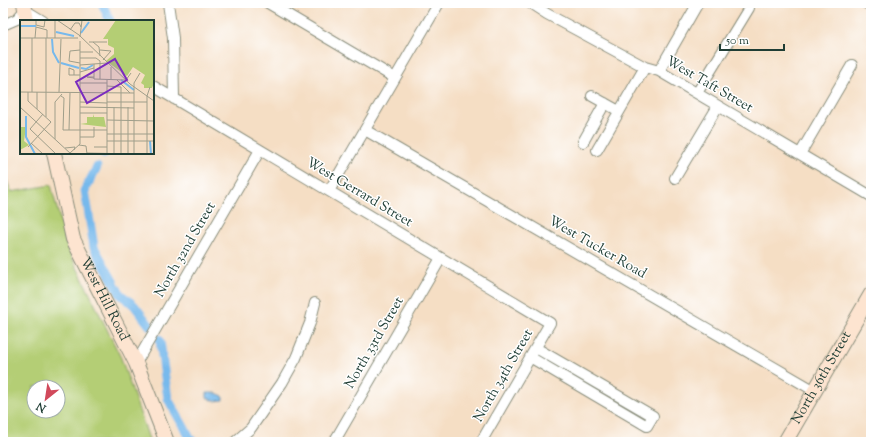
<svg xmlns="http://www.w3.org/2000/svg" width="874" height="445" font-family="'Sorts Mill Goudy',serif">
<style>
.green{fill:#b4ce74;stroke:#6a8654;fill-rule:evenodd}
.water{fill:#77b9ec;stroke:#4b7b90}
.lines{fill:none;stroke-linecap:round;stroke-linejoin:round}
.canal{stroke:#77b9ec;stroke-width:9}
.street-casing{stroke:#8a8e7c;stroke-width:12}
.secondary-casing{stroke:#8a8e7c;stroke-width:16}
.street{stroke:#fff;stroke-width:10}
.secondary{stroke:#fde4d0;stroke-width:14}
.labels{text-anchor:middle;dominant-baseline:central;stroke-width:3;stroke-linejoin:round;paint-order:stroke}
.street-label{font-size:14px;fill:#1f3d34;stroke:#fff}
.inset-river{fill:none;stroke:#77b9ec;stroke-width:2}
.inset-road{fill:none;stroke:#9f9e8a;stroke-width:1}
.view{fill:#7b2cbf;fill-opacity:0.15;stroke:#7b2cbf;stroke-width:2}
.inset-edge{fill:none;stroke:#1f3d34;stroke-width:2}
</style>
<rect width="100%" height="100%" fill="#fff"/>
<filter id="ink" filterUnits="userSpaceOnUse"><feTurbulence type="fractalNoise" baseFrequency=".025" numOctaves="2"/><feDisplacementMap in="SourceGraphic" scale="8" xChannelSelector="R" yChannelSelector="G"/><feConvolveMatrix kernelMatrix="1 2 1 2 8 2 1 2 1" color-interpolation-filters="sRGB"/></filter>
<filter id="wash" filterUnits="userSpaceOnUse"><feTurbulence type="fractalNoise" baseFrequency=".012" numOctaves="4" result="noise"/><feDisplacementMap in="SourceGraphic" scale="16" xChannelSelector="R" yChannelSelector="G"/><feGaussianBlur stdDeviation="0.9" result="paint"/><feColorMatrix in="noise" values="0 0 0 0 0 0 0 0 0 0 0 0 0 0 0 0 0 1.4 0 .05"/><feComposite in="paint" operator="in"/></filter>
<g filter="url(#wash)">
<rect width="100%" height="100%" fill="#f5dec4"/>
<path class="green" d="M3,169L11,192L51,185L67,247L121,358L150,442H3ZM34,387H58V411H34Z"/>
<path class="water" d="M207,393H216L223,396V400L215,401L207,398Z"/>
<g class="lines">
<path class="canal" d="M102,3L110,21
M104,154V153
M97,167L85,190L94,247L120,294L134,305L150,326
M159,339L160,341L168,399L192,441L194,442"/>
</g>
</g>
<g filter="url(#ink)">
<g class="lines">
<g class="street-casing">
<path id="street" d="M168,3L173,38L174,99
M268,3L395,78
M530,3L547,14L645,67L659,71L871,196
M866,3L871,6
M3,25L17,19L25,10L43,21
M659,71L698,3
M153,86L550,323L481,442
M697,93L749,8
M592,96L619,111
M365,130L815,391
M583,142L605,103
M597,150L645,67
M800,154L852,65
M675,178L718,106
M329,191L439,3
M530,357L647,426L653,416L536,348
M136,363L260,150
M235,442L251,428L282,383L296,358L310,323L315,303
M334,442L441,258"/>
</g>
<g class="secondary-casing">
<g id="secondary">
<path d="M24,3L27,21"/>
<path id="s1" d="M54,153L73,239L136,363L167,442"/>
<path id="s2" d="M785,442L871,294"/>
</g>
</g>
<use href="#street" class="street"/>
<use href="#secondary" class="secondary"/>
</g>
</g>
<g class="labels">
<g class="street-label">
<text transform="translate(709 85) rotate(30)">West Taft Street</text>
<text transform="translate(359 193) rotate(31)">West Gerrard Street</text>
<text transform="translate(597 248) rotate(30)">West Tucker Road</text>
<text transform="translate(186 250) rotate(-60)">North 32nd Street</text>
<text stroke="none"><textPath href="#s1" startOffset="156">West Hill Road</textPath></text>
<text transform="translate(375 343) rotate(-60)">North 33rd Street</text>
<text transform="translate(504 376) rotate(-60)">North 34th Street</text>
<text stroke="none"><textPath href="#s2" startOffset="74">North 36th Street</textPath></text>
</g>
</g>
<g transform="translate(20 20)">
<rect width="134" height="134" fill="#f5dec4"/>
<path d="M96,0H134V63L132,68H124V65L121,63L125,55L113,47L107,56L86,41L94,34V28L88,25V19H83ZM74,94V97H84L86,107L60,104L67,103V97H73ZM0,107H6L4,121L9,125L0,130Z" fill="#b4ce74"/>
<path class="inset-river" d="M0,6H16M36,12L54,16M61,13L69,2M32,19L33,32L39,43M41,43L59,48M61,48L66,49L73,45M101,60L114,70M6,96V117L15,134M130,121L131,134"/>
<path class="inset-road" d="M16,0V5L24,7L25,0M37,0L59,15M50,10L55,3H59L61,7M59,15L110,64L134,81M60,17L62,0M0,18H58M15,18L16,7L27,10V18M35,18V0M69,22H87M73,22L79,27L80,36M80,30L91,31L83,40M60,32H73M60,38H76L80,41V59M60,43L49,41L50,31L60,30M74,44V59L106,60L111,53M60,45L87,43M60,52L74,48M54,55H49V48L54,50V55H60M74,58L67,57H74M87,60V134M91,60V47M97,60L110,73M60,63H87M87,66L101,67M101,67V134M0,72L114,73M12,72V18M39,72L41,19M41,76L44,78L43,110H87M60,82L87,83M87,82H127M0,87L51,134M60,87L114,88M17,89V72M60,93H87M23,94L10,109L35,133M26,97V18M87,100L134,101M49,110L50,73M87,114H134M60,117H74V107M35,119V82L42,74M87,121H134M11,123L23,134M59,125L66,126L67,134M8,127L31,102L8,81V72M74,127H87M45,128L55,127L54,130M134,128V114M50,133L60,124V21M67,133L114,134M94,134V87M108,134V87M114,134V63L120,53M127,134V76L130,67"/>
<path class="view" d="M95,39L107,60L67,83L56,62Z"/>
<rect width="134" height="134" class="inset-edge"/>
</g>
<rect width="874" height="445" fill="none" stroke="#fff" stroke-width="16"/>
<g transform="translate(46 399) rotate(210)"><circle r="19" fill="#ffffff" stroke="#a5b1ae"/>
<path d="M0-3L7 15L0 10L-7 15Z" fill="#d1495b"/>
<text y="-6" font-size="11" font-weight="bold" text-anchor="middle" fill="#1f3d34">N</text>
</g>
<path d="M720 44v6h64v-6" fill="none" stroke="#1f3d34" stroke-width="2"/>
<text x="726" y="44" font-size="12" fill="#1f3d34" stroke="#ffffff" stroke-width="3" paint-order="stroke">50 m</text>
</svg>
